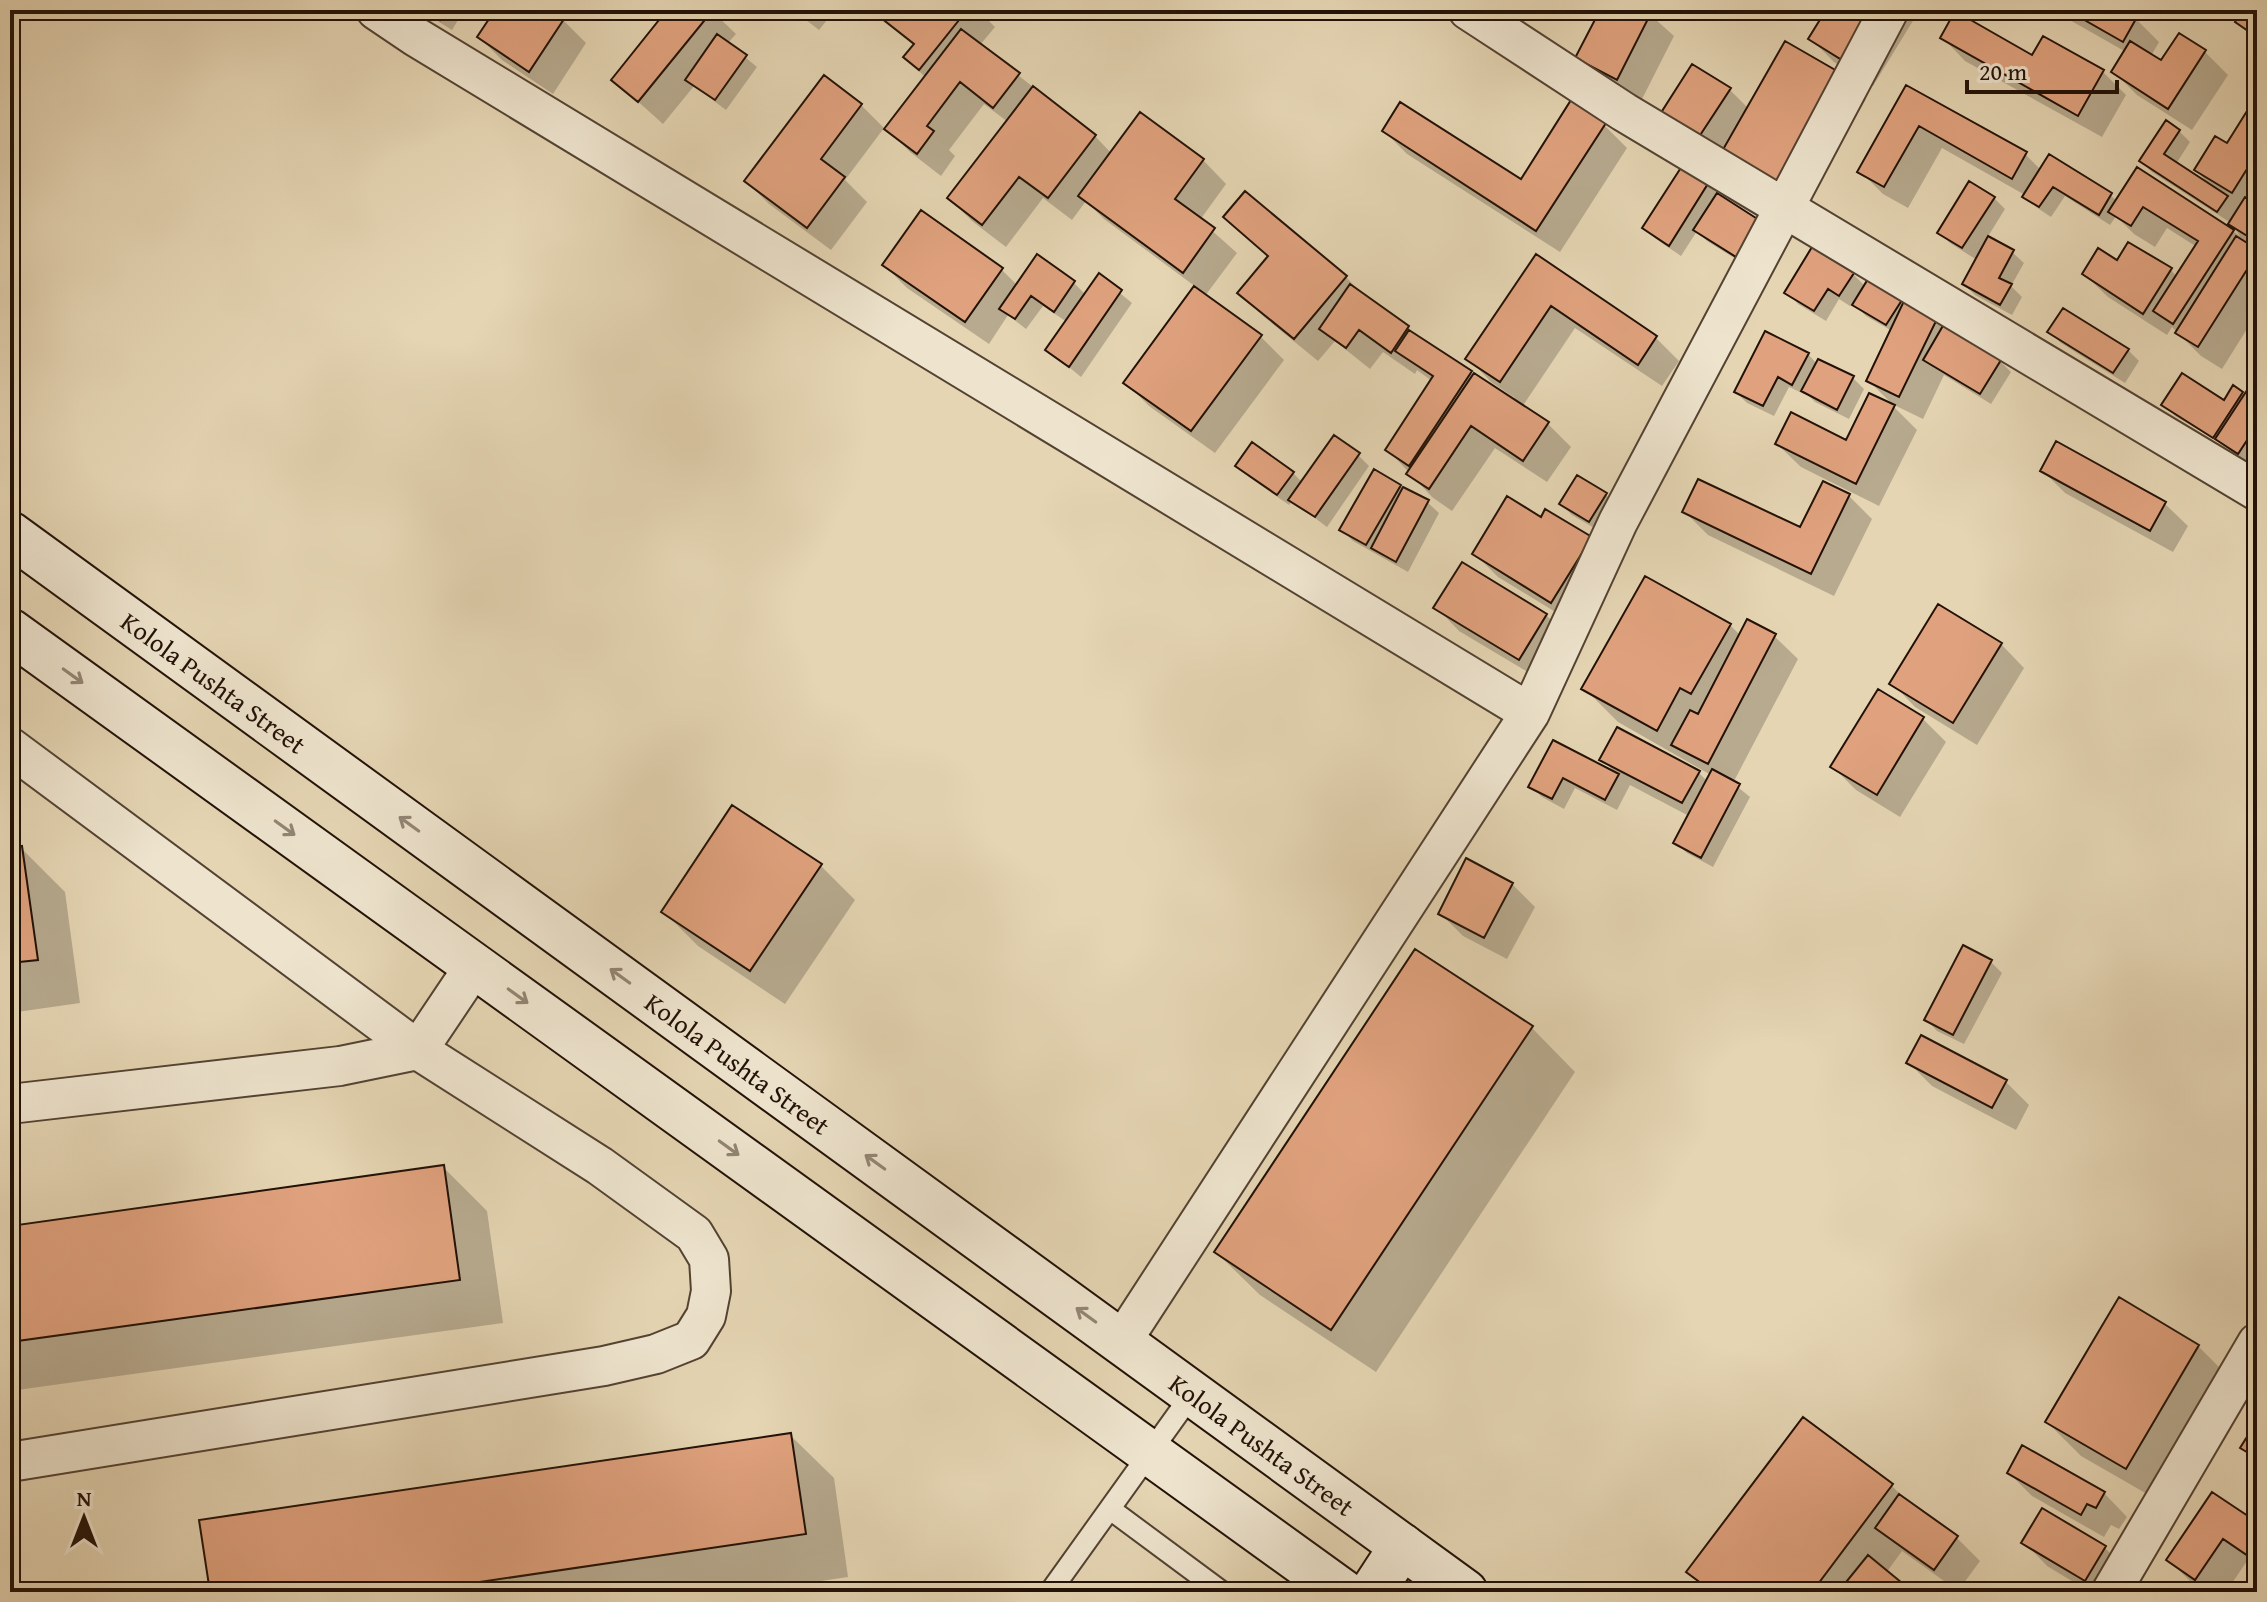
<svg xmlns="http://www.w3.org/2000/svg" width="2267" height="1602" font-family="'Gentium Book Plus',serif">
<style>
.shadow{fill:#0003}
.building{fill:#e0a27e;stroke:#221107;stroke-width:2}
.lines{fill:none;stroke-linecap:round;stroke-linejoin:round}
.service-casing{stroke:#534232;stroke-width:24}
.minor-casing{stroke:#534232;stroke-width:42}
.secondary-casing{stroke:#221107;stroke-width:48}
.service{stroke:#eee4ce;stroke-width:20}
.minor{stroke:#eee4ce;stroke-width:38}
.secondary{stroke:#eee4ce;stroke-width:44}
.oneway{stroke:#928574}
.labels{text-anchor:middle;dominant-baseline:central;stroke-width:7;stroke-linejoin:round;paint-order:stroke}
.street-label{font-size:26px;fill:#221107;stroke:#eee4ce}
</style>
<rect width="100%" height="100%" fill="#e5d5b3"/>
<filter id="stains"><feTurbulence type="fractalNoise" baseFrequency=".0025" numOctaves="4"/><feColorMatrix values="0 0 0 0 .2 0 0 0 0 .09 0 0 0 0 .02 0 0 0 .5 -.17"/></filter>
<radialGradient id="worn" r=".72"><stop offset=".6" stop-color="#630" stop-opacity="0"/><stop offset="1" stop-color="#630" stop-opacity=".3"/></radialGradient>
<path class="shadow" d="M420,10H464L452,30Z
M497,10H548L563,20L586,43L553,94L502,60L479,37Z
M669,10H711L736,34L728,43L757,67L726,110L694,86L663,124L613,79Z
M793,10H835L819,30Z
M882,10H978L995,27L980,45L1095,136L1112,154L1203,160L1226,184L1200,220L1237,253L1205,296L1261,337L1284,360L1215,453L1149,406L1126,383L1196,287L1104,219L1086,201L1072,220L1043,198L1006,247L972,221L949,198L1008,122L984,104L949,150L955,156L941,176L910,152L887,129L926,78L905,57L914,46L879,13Z
M1602,10H1645L1674,36L1641,101L1601,81L1578,58Z
M1828,10H1838L1847,16L1850,10L1919,11L1873,86L1834,62L1811,39Z
M2004,10H2031L2025,21Z
M2052,10H2121L2136,19L2159,42L2151,56L2162,63L2180,36L2205,52L2228,75L2192,130L2137,95L2114,72L2126,52Z
M2185,10H2203L2198,18Z
M1942,37L2103,72L2126,95L2102,137L1965,61Z
M1843,76L1866,99L1804,208L1659,119L1730,90L1749,109Z
M825,77L861,105L884,128L845,180L867,202L831,250L769,204L746,181Z
M1906,87L2025,154L2041,170L2110,195L2117,201L2137,170L2240,236L2231,223L2152,172L2141,161L2179,131L2190,142L2176,164L2212,188L2196,170L2228,146L2257,99V313L2222,369L2201,356L2172,327L2167,335L2108,297L2084,274L2117,263L2171,270L2177,277L2197,247L2167,228L2155,247L2134,234L2116,216L2110,225L2065,196L2051,217L2036,207L2025,195L1942,148L1908,208L1883,194L1860,171Z
M1604,125L1627,148L1560,252L1407,154L1384,131L1521,182Z
M1683,168L1758,222L1747,266L1707,241L1697,231L1681,256L1656,239L1645,228Z
M1994,198L2005,209L1987,238L2012,252L2024,263L2011,286L2022,297L2012,315L1975,295L1964,284L1977,260L1950,243L1939,232Z
M1226,217L1346,277L1367,299L1408,328L1420,340L1513,401L1515,398L1491,382L1468,358L1537,257L1656,338L1679,361L1662,386L1575,328L1522,407L1548,424L1571,447L1547,482L1495,448L1452,511L1432,497L1388,450L1432,381L1417,370L1415,374L1383,352L1370,369L1335,341L1318,361L1263,316L1240,293L1269,258Z
M1037,257L1074,283L1086,295L1099,276L1132,303L1081,377L1048,350L1067,322L1043,306L1026,329L1008,315L989,344L907,288L884,265L1001,269L1017,285Z
M1853,274L1866,287L1937,319L2000,361L2011,372L1991,404L1944,375L1923,419L1892,404L1869,381L1892,331L1866,316L1853,303L1850,306L1839,299L1826,321L1798,304L1787,292Z
M2050,332L2128,350L2139,361L2125,383L2061,343Z
M1808,354L1817,364L1853,378L1864,389L1849,419L1815,402L1805,392L1804,394L1789,387L1774,416L1747,403L1736,392Z
M2257,378V472L2241,462L2226,446L2175,416L2164,404L2224,403L2242,394L2245,397Z
M1870,396L1894,407L1917,430L1879,506L1801,467L1777,444L1846,442Z
M1358,455L1369,466L1327,527L1292,501L1289,505L1249,477L1238,465L1293,473L1303,483Z
M2042,470L2164,503L2188,526L2173,552L2065,493Z
M1400,486L1427,502L1439,513L1408,572L1353,541L1342,530Z
M1606,495L1617,506L1601,532L1572,515L1561,504Z
M1849,496L1872,519L1834,596L1708,535L1685,512L1801,530Z
M1542,519L1591,538L1575,624L1498,577L1475,554Z
M1939,606L2001,644L2024,668L1977,745L1915,707L1892,683Z
M1436,607L1546,615L1569,638L1543,681L1459,631Z
M1730,625L1741,636H1774L1798,659L1733,783L1750,797L1713,867L1687,853L1676,842L1689,816L1630,785L1617,810L1575,788L1564,809L1542,797L1531,786L1554,742L1616,774L1602,759L1698,772L1708,782L1711,775L1618,722L1584,688Z
M1879,692L1923,719L1946,742L1900,817L1856,790L1833,767Z
M733,808L821,866L855,900L785,1004L698,946L664,912Z
M21,848L65,892L80,1003L10,1013V850Z
M1512,884L1535,907L1507,959L1463,936L1440,913Z
M1415,951L1532,1028L1575,1072L1376,1372L1260,1295L1216,1252Z
M1991,962L2002,973L1964,1044L1937,1031L1926,1019Z
M1909,1063L2006,1082L2029,1105L2016,1130L1932,1086Z
M443,1167L487,1211L503,1323L10,1391V1228Z
M2119,1300L2198,1346L2232,1380L2161,1502L2081,1456L2047,1422Z
M1804,1420L1892,1486L1909,1503L1957,1538L1980,1561L1958,1591L1902,1551L1886,1573L1910,1592H1709L1688,1572Z
M790,1435L834,1478L848,1577L746,1592H212Z
M2023,1448L2104,1493L2127,1517L2119,1529L2111,1525L2104,1537L2032,1496L2009,1473Z
M2257,1525V1568L2247,1561L2226,1592H2205L2192,1583L2169,1560Z
M2024,1542L2105,1548L2128,1571L2115,1592H2090L2047,1566Z"/>
<path class="building" d="M424,10H446L440,20Z
M495,10H551L564,19L529,72L477,37Z
M667,10H713L638,102L611,80Z
M879,10H967L919,70L903,57L914,44L876,14Z
M1600,10L1652,11L1617,80L1575,58Z
M1826,10H1842L1846,13L1848,10H1882L1850,65L1808,39Z
M2067,10H2125L2137,17L2123,42Z
M2243,10H2257V37L2235,22Z
M1955,11L2032,55L2043,36L2104,70L2078,116L1940,38Z
M961,29L1020,73L993,108L960,82L927,126L934,131L917,154L884,129Z
M2179,33L2206,50L2168,109L2111,72L2130,41L2161,60Z
M717,34L747,55L715,100L685,80Z
M1785,41L1844,75L1781,187L1721,153Z
M1692,64L1731,88L1695,143L1657,119Z
M824,75L862,104L821,159L845,177L807,228L744,181Z
M1906,85L2027,152L2012,179L1919,126L1884,187L1857,172Z
M1033,86L1096,135L1048,198L1019,177L982,225L947,198Z
M2257,95V153L2232,193L2194,170L2215,136L2227,143Z
M1571,100L1606,123L1536,231L1382,131L1400,102L1521,179Z
M1140,112L1204,159L1175,199L1215,228L1183,273L1078,196Z
M2166,120L2180,130L2164,154L2228,196L2217,212L2139,161Z
M2049,154L2112,193L2099,215L2053,187L2039,207L2022,197Z
M1682,166L1709,182L1669,246L1642,228Z
M2137,167L2234,230L2173,324L2153,311L2198,241L2143,207L2131,226L2108,212Z
M1969,181L1995,197L1962,248L1937,233Z
M1245,191L1347,276L1294,339L1237,293L1268,256L1223,217Z
M1717,193L1759,220L1736,257L1693,230Z
M2245,197L2257,204V242L2228,224Z
M921,210L1003,268L965,322L882,265Z
M1988,236L2014,250L1999,278L2012,284L2000,305L1962,284Z
M2236,236L2257,249V273L2248,268L2198,347L2175,333Z
M2128,242L2172,268L2143,314L2082,274L2098,248L2117,260Z
M1812,247L1854,273L1839,296L1828,289L1814,311L1784,293Z
M1037,254L1075,281L1054,312L1031,296L1015,319L999,309Z
M1536,254L1657,336L1638,365L1551,306L1500,382L1465,359Z
M1099,273L1122,290L1069,367L1045,350Z
M1868,279L1902,300L1886,325L1852,305Z
M1350,284L1409,326L1391,353L1359,330L1346,348L1319,329Z
M1194,286L1262,335L1191,431L1123,383Z
M1904,301L1938,317L1899,397L1866,381Z
M2063,308L2129,349L2113,373L2047,332Z
M1944,324L2001,360L1980,394L1923,360Z
M1409,330L1472,371L1409,466L1385,450L1433,376L1395,351Z
M1765,331L1809,353L1792,385L1778,377L1763,406L1734,392Z
M1818,359L1854,376L1837,410L1801,391Z
M1474,373L1549,422L1523,461L1471,426L1429,489L1406,474Z
M2182,373L2224,400L2233,385L2243,392L2213,438L2161,405Z
M2257,375V425L2238,454L2215,439Z
M1869,393L1895,405L1856,484L1775,444L1791,412L1846,440Z
M2257,434V453L2249,448Z
M1334,435L1360,453L1315,517L1288,500Z
M2056,441L2166,502L2150,531L2040,471Z
M1252,442L1294,472L1277,495L1235,466Z
M1374,469L1401,485L1366,545L1339,530Z
M1577,475L1607,493L1589,522L1559,504Z
M1698,479L1800,527L1823,481L1850,494L1811,574L1682,512Z
M1403,487L1429,500L1396,562L1371,548Z
M1507,496L1541,517L1545,509L1592,537L1551,603L1472,554Z
M1462,562L1547,614L1519,660L1433,608Z
M1645,576L1731,624L1691,694L1680,688L1657,731L1581,689Z
M1938,604L2002,643L1953,723L1889,684Z
M1747,619L1776,634L1708,764L1671,745L1690,710L1698,714Z
M1878,689L1924,717L1877,795L1830,767Z
M1617,727L1700,771L1682,803L1599,760Z
M1553,740L1619,774L1605,800L1563,778L1552,799L1528,787Z
M1712,769L1740,784L1701,858L1673,843Z
M732,805L822,864L750,971L661,912Z
M22,846L38,960L10,963V848Z
M1466,858L1513,883L1484,938L1438,914Z
M1963,945L1992,960L1953,1035L1924,1020Z
M1415,949L1533,1026L1331,1330L1214,1252Z
M1921,1035L2007,1080L1992,1108L1906,1063Z
M444,1165L460,1280L10,1342V1226Z
M2119,1297L2199,1345L2126,1469L2045,1422Z
M1803,1417L1893,1484L1812,1592H1713L1686,1572Z
M2257,1421V1458L2240,1448Z
M791,1433L806,1534L412,1592H210L199,1520Z
M2022,1445L2105,1492L2096,1508L2087,1504L2081,1515L2007,1473Z
M2212,1492L2257,1522V1562L2223,1539L2195,1580L2166,1560Z
M1899,1494L1958,1536L1934,1570L1875,1528Z
M2042,1508L2106,1546L2085,1581L2021,1543Z
M1868,1555L1913,1592H1838Z"/>
<g class="lines">
<g class="service-casing">
<path id="service" d="M1110,1509L1222,1592
M1050,1592L1192,1394"/>
</g>
<g class="minor-casing">
<path id="minor" d="M376,10L416,37L1530,713
M1468,10L1624,112L2257,491
M10,747L418,1050L600,1166L694,1234L709,1259L711,1291L706,1316L691,1340L656,1354L604,1366L10,1462
M10,1104L340,1066L418,1050L475,965
M1122,1341L1530,713L1618,522L1889,10
M2111,1592L2257,1343"/>
</g>
<g class="secondary-casing">
<g id="secondary">
<path id="s1" d="M10,534L1465,1592"/>
<path d="M10,631L1343,1592"/>
<path d="M1372,1592L1402,1546"/>
</g>
</g>
<use href="#service" class="service"/>
<use href="#minor" class="minor"/>
<use href="#secondary" class="secondary"/>
</g>
<defs><path id="oneway-shaft" d="M-6 0H5M1.5-3L5.5 0L1.5 3" fill="none" stroke-width="1.6" stroke-linecap="round" stroke-linejoin="round" transform="scale(2)"/></defs>
<g class="oneway">
<use href="#oneway-shaft" transform="translate(73 676) rotate(36)"/>
<use href="#oneway-shaft" transform="translate(409 824) rotate(-144)"/>
<use href="#oneway-shaft" transform="translate(285 828) rotate(36)"/>
<use href="#oneway-shaft" transform="translate(620 976) rotate(-144)"/>
<use href="#oneway-shaft" transform="translate(518 996) rotate(36)"/>
<use href="#oneway-shaft" transform="translate(729 1148) rotate(36)"/>
<use href="#oneway-shaft" transform="translate(875 1162) rotate(-144)"/>
<use href="#oneway-shaft" transform="translate(1086 1315) rotate(-144)"/>
</g>
<g class="labels">
<g class="street-label">
<text stroke="none"><textPath href="#s1" startOffset="252">Kolola Pushta Street</textPath></text>
<text stroke="none"><textPath href="#s1" startOffset="900">Kolola Pushta Street</textPath></text>
<text stroke="none"><textPath href="#s1" startOffset="1548">Kolola Pushta Street</textPath></text>
</g>
</g>
<rect width="2267" height="1602" fill="none" stroke="#e5d5b3" stroke-width="40"/>
<rect x="12" y="12" width="2243" height="1578" fill="none" stroke="#221107" stroke-width="4"/>
<rect x="20" y="20" width="2227" height="1562" fill="none" stroke="#221107" stroke-width="2"/>
<g transform="translate(84 1518)" stroke="#eee4ce" stroke-width="6" paint-order="stroke">
<path d="M0-6L14 30L0 20L-14 30Z" fill="#221107"/>
<text y="-12" font-size="22" font-weight="bold" text-anchor="middle" fill="#221107">N</text>
</g>
<path d="M1967 80v12h150v-12" fill="none" stroke="#221107" stroke-width="4"/>
<text x="1979" y="80" font-size="24" fill="#221107" stroke="#eee4ce" stroke-width="6" paint-order="stroke">20 m</text>
<rect width="100%" height="100%" filter="url(#stains)"/>
<rect width="100%" height="100%" fill="url(#worn)"/>
</svg>
